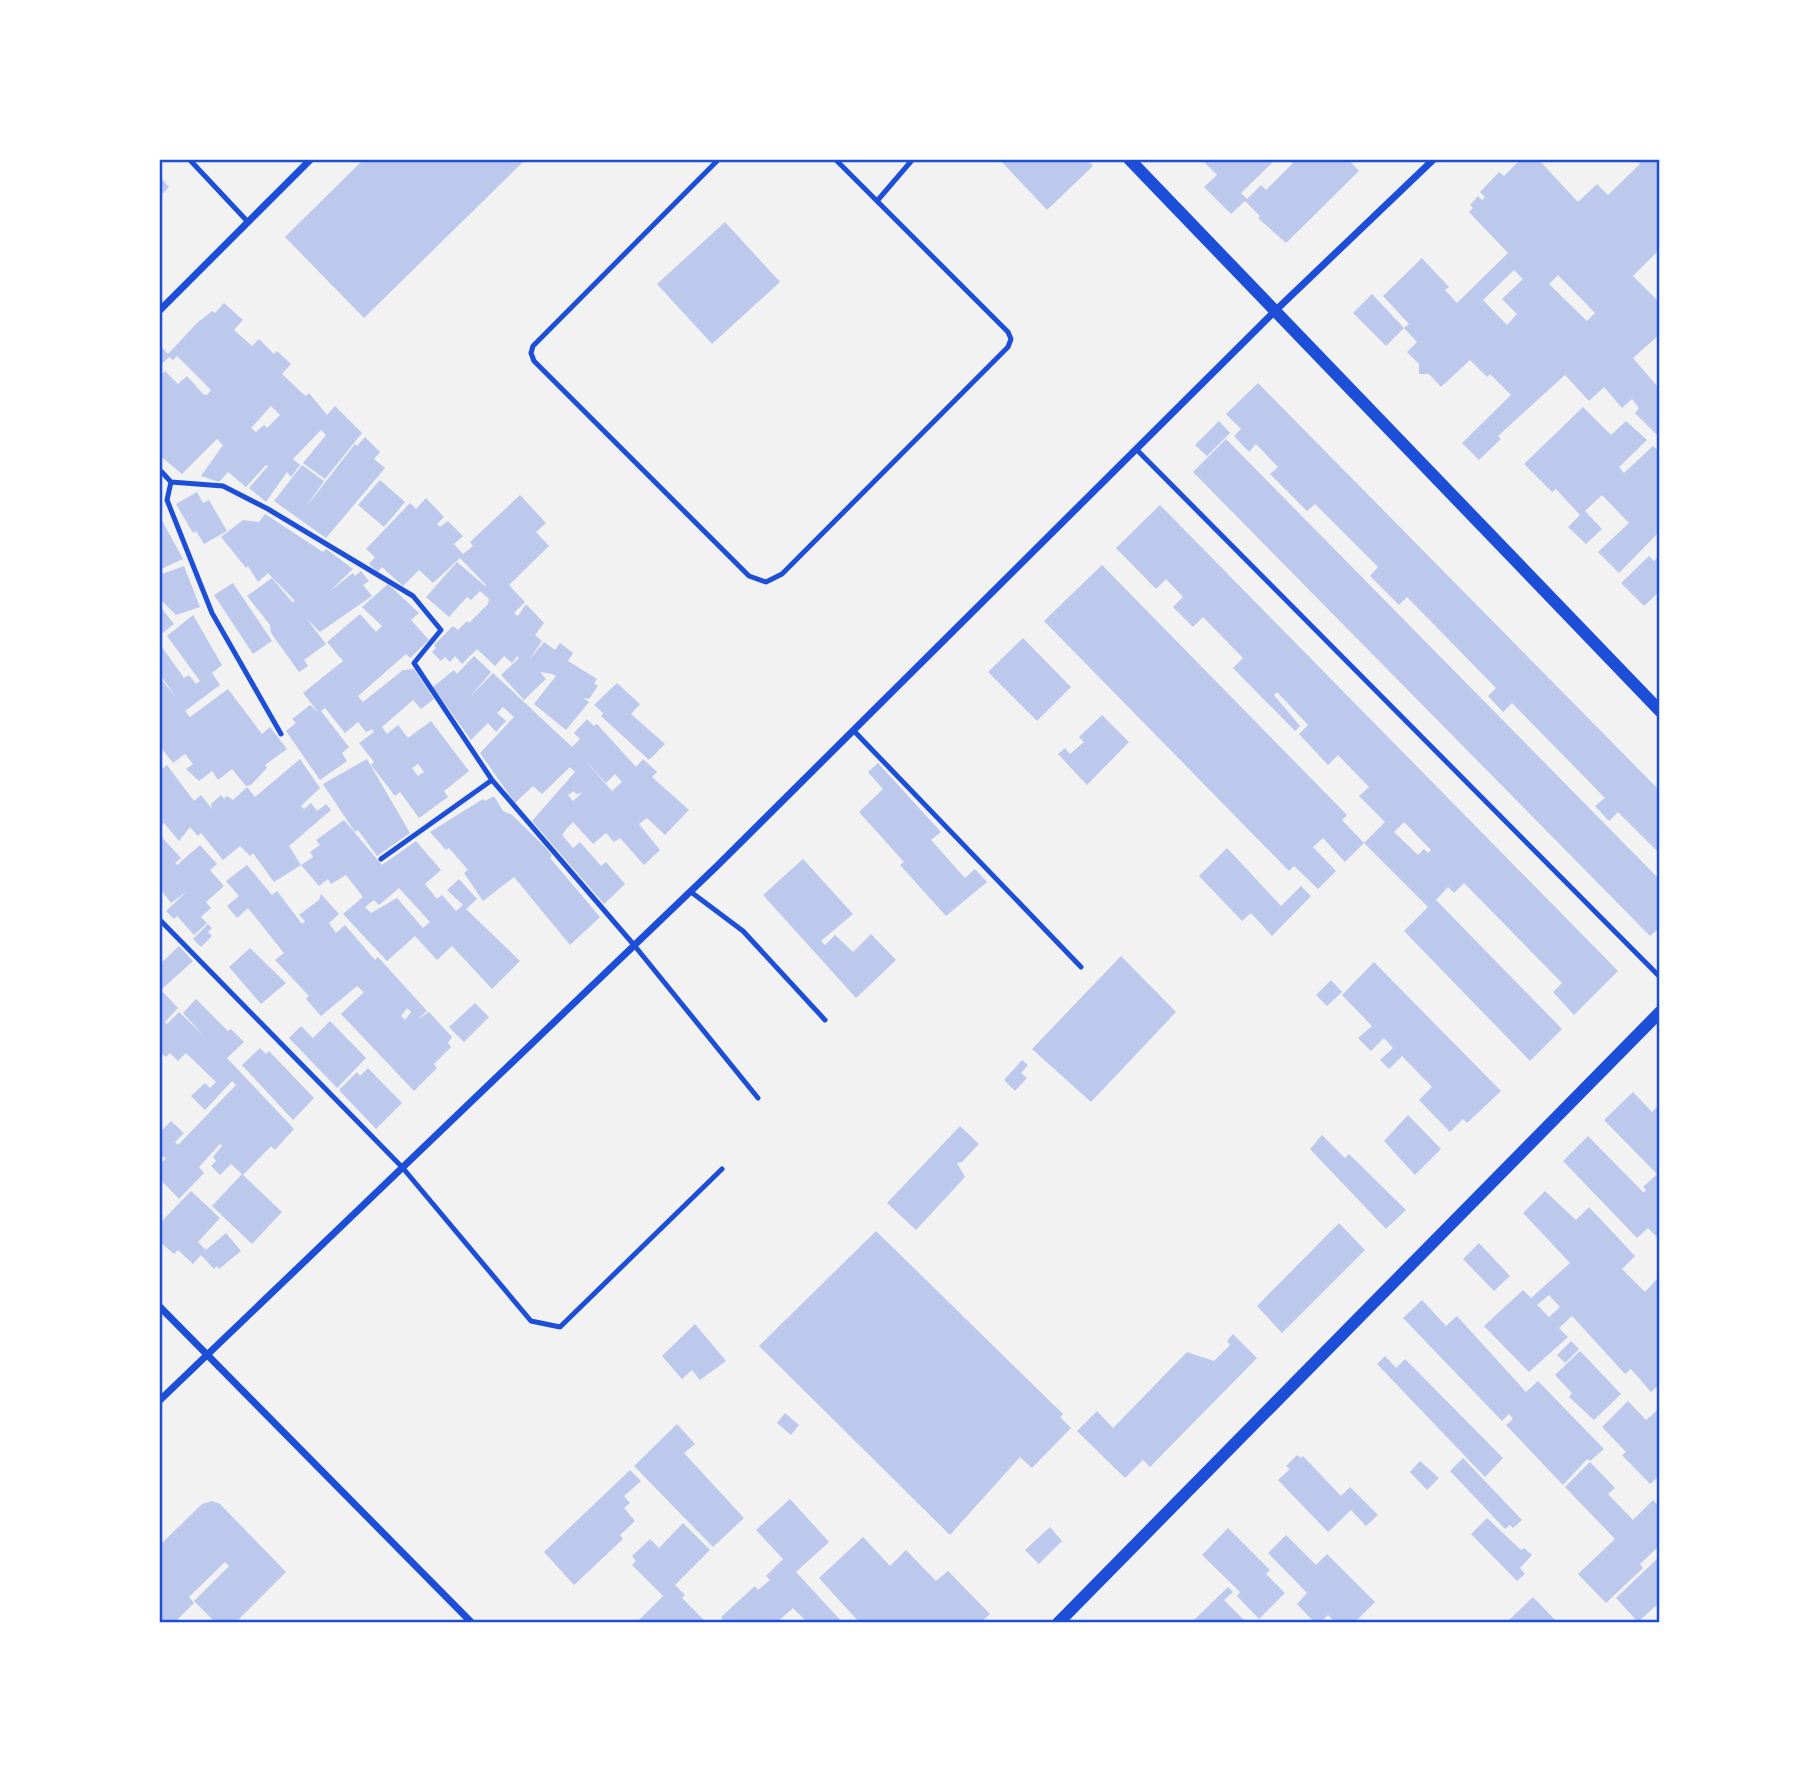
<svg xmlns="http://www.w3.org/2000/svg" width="1819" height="1782" font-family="'Open Sans',sans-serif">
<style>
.building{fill:#bdc9ec;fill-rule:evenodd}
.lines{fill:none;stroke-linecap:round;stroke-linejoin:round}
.service{stroke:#1d4ed8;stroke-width:5}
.minor{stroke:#1d4ed8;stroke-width:7}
.tertiary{stroke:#1d4ed8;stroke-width:12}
.neatline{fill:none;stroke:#1d4ed8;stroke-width:2.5}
</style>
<rect width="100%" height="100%" fill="#f2f2f2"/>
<path class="building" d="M364,159H526L364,318L285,237Z
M999,159H1087L1093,166L1047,210Z
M1201,159H1276L1241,193L1247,199L1261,185L1266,190L1293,163L1289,159H1348L1359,171L1286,243L1258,218L1260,216L1245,201L1231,214L1204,187L1217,175Z
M1521,159H1538L1578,202L1597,184L1608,195L1640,164L1636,159H1660V249L1633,276L1660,303V334L1633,358L1657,386L1660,383V438L1635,413L1639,408L1632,399L1622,408L1604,387L1589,401L1565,375L1498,436L1501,439L1479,460L1462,443L1511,395L1490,374L1487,377L1470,360L1441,387L1429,374H1419V364L1407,352L1417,342L1404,328L1409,324L1383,296L1422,258L1449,287L1445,290L1457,303L1508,253L1469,212L1473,208L1470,205L1478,196L1482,200L1485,197L1480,192L1499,172L1504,176ZM1514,270L1523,279L1502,299L1517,314L1507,325L1483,300ZM1558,275L1595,313L1587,321L1549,284Z
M159,176L169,187L159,197Z
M725,222L780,282L712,344L657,284Z
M1372,294L1404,328L1386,346L1353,313Z
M224,303L243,320L234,330L252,346L259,339L274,354L277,351L291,364L282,374L302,393L306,396L309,393L327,415L335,406L362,433L325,479L303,463L326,435L321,430L293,459L300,465L291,477L287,472L266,502L249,488L268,466L266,465L246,487L228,472L219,482L201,476L223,445L217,439L182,474L159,455V377L165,371L178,384L187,376L203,394L207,395L211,390L177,356L173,360L169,357L160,366L163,369L159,373V344L168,354L197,323L212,311L215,313ZM271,406L280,415L267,428L264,425L256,432L251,428Z
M1258,383L1660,791V854L1618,812L1609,821L1595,806L1605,798L1512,703L1503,712L1488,696L1496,688L1407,597L1399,605L1370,576L1378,567L1315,504L1307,511L1270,474L1278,467L1256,444L1249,452L1234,436L1241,429L1226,414Z
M1583,407L1611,435L1626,421L1647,440L1619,467L1624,473L1653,446L1660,452V531L1619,573L1598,552L1629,523L1602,495L1585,511L1602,529L1586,544L1568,527L1580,515L1556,489L1552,492L1524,464Z
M1219,421L1230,433L1207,456L1195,445Z
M365,437L380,452L374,459L385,468L326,538L274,501L302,465L324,481L306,507L355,444L357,446Z
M1226,439L1660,880V927L1650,936L1193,472Z
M380,480L405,502L384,527L358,505Z
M197,492L203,503L209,500L227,531L204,544L196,531L193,533L176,504Z
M520,495L546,523L536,532L549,546L509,585L525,602L514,613L518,616L526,604L544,623L535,635L542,641L529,660L544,642L555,650L560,643L573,653L568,661L597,679L594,683L598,686L589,699L583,698L589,702L566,730L534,704L556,676L552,674L540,672L546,679L524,700L501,675L519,658L517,656L512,663L504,656L495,666L477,649L462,664L455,656L450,662L445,657L441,661L432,652L436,648L434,645L453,626L458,630L467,621L469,623L488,604L489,599L480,591L471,600L467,597L449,617L426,597L457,562L485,586L486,585L460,558L433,583L419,570L403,586L382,567L378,572L369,564L375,557L366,549L410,503L416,509L426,498L444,517L437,524L440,527L448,521L463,536L454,544L463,554L473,546L470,542Z
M1160,505L1618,971L1574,1015L1553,992L1562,983L1464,883L1454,893L1448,887L1436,900L1562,1029L1530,1061L1404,931L1428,907L1364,843L1385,822L1359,796L1369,787L1338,755L1328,765L1299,734L1308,725L1277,692L1274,695L1300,726L1295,731L1233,668L1243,658L1203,617L1193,627L1173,607L1183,597L1166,579L1156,589L1116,548ZM1404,822L1431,850L1428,853L1424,849L1418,855L1394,832Z
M265,514L323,552L326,549L353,569L330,591L353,573L355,576L361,571L369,581L363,585L372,596L320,632L306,618L326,644L304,660L308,666L299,672L271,633L270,625L247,596L272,578L292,602L295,601L268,573L258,582L248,566L246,568L221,537L243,520L259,522Z
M159,515L183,559L159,570Z
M1660,555V591L1644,606L1621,583L1649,556L1654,561Z
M1102,565L1347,815L1342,820L1364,843L1345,862L1323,838L1313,847L1336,871L1318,889L1294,866L1289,871L1044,621Z
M184,566L200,607L176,615L159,598V575Z
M233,583L272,641L253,654L214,595Z
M388,584L419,613L411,620L429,640L410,658L406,654L358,696L363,702L403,670L414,669L434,699L421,709L413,700L382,727L387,734L398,725L408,738L431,721L469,771L444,791L448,797L419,818L400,792L395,796L371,765L374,762L359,743L374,732L372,729L366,732L358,722L345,733L325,708L321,711L349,747L342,753L347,761L320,780L286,731L296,723L292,719L310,705L319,713L303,693L343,661L327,642L360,614L376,632L382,626L362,607ZM418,764L424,772L418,776L412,768Z
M159,605L174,624L159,636Z
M193,615L222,665L212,673L220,685L185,711L190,717L228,689L262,734L270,727L287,749L265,765L267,768L251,785L246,786L232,769L218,780L212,771L199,781L186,769L193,764L185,754L173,763L159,745V677L177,698L159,674V643L184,678L189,675L196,684L200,681L167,636Z
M1023,638L1071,687L1037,721L988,672Z
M474,656L491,672L470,697L493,673L572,747L580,739L574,733L587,719L594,726L597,724L636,767L643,759L657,772L652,777L689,810L665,835L647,818L639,824L660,850L644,865L620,838L614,842L606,833L593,844L573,822L567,828L562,835L573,848L580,842L601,866L606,862L625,884L604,904L532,821L575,772L570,767L542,794L533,786L515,803L480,753L514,717L503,707L497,713L506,721L496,732L488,723L471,740L433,687L454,670L457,674ZM580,755L606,783L615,774L622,782L612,791ZM574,791L576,794L582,793L573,801L568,795Z
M617,683L640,704L631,714L665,744L649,760L601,716L603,713L594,705Z
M1102,715L1129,742L1087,785L1058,754L1065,748L1070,754L1084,742L1079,737Z
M300,759L320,788L301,806L304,809L311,803L317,811L326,804L331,810L289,846L301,865L274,882L253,853L250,856L240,846L223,860L201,833L198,836L190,827L179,841L164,823L159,826V771L167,765L194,801L201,795L212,809L211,804L221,795L224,799L227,796L233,800L247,787L255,797Z
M367,759L410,833L377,856L358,830L355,832L323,784Z
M878,763L941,832L931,840L965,878L975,869L987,882L946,916L900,865L904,862L859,812L883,789L868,772Z
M494,796L503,811L512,815L546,848L552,856L550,858L600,917L570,945L514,877L483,901L464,873L468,870L449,848L446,850L430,832L483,799L485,801Z
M344,820L382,865L416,841L441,870L425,884L437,899L442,895L456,911L463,905L447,890L459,879L477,899L466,909L520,961L492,989L452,946L437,960L415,936L387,961L343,914L363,897L346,875L331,884L328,879L319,886L301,865L313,857L310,852L320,845L316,840ZM399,888L430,922L423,928L397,898L371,913L365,907L374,900L379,905Z
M159,834L181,858L175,863L177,865L200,845L217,864L210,870L224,886L206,902L211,908L201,917L207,923L194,935L177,916L174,919L166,911L187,891L171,903L159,887Z
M1227,848L1281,906L1301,886L1311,896L1272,936L1251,913L1242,921L1199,876Z
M803,859L853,914L821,941L825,945L835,935L853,952L871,934L896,960L856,998L763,895Z
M247,865L272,895L277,891L302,924L305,921L299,915L319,900L321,894L339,914L329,923L336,933L345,925L375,960L378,957L427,1011L417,1020L429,1012L452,1037L448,1043L451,1047L434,1064L437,1068L414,1091L341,1014L364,992L357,986L321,1016L306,999L309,996L275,960L284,953L248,908L237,918L227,906L239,896L226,881ZM407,1008L411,1012L405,1020L401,1016Z
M208,924L212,928L208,932L212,936L201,947L193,939Z
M179,946L193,961L161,990L178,1008L165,1022L167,1024L179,1012L203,1035L183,1013L196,999L228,1031L231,1029L244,1042L227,1058L294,1129L275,1150L271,1146L243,1175L282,1212L252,1244L212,1206L242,1174L231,1164L220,1175L211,1166L216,1161L213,1157L222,1146L220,1144L199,1167L204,1173L179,1199L159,1178V1165L166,1158L162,1156L159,1159V1133L171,1121L184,1133L175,1142L178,1145L236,1085L232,1081L205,1110L191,1096L205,1083L210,1088L216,1082L186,1053L178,1061L170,1053L166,1057L159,1051V965Z
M250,948L286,983L261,1004L229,967Z
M1121,956L1176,1012L1091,1102L1032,1049Z
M1374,962L1501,1091L1467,1123L1463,1119L1450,1132L1419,1100L1432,1087L1402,1056L1389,1069L1380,1060L1393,1048L1384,1038L1371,1051L1358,1038L1372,1026L1342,995Z
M1331,980L1342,992L1327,1006L1316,995Z
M475,1003L489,1017L464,1042L449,1027Z
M330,1021L366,1058L337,1088L289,1038L301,1026L313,1038Z
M260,1048L266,1054L269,1051L314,1098L293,1120L242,1065Z
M1022,1060L1028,1065L1021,1073L1027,1078L1015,1091L1004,1080Z
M368,1068L402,1103L376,1129L339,1090L357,1072L360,1076Z
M1633,1092L1652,1112L1660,1104V1240L1648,1228L1637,1238L1563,1161L1588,1136L1644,1193L1646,1190L1643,1187L1657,1174L1604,1120Z
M1408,1115L1441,1149L1415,1175L1384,1141Z
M960,1126L979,1144L962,1162L957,1163L965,1177L916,1230L887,1203Z
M1322,1135L1345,1158L1349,1154L1406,1210L1386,1229L1310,1149Z
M191,1191L220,1218L198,1242L206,1250L226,1233L241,1251L219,1269L217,1266L214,1269L201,1255L193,1264L178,1250L174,1254L159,1241V1224Z
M1545,1191L1576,1220L1589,1207L1635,1256L1622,1269L1645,1292L1657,1279L1660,1281V1384L1651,1392L1631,1369L1625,1374L1572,1316L1559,1328L1568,1337L1529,1372L1484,1326L1523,1290L1531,1298L1570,1263L1523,1213ZM1549,1295L1560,1307L1549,1317L1537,1305Z
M1339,1223L1365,1250L1282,1333L1257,1306Z
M876,1231L1063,1414L1060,1417L1071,1428L1032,1468L1020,1457L950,1535L759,1346Z
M1479,1243L1510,1276L1494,1291L1463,1259Z
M1422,1300L1446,1326L1457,1316L1526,1392L1538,1381L1604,1449L1590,1461L1587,1459L1563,1485L1506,1425L1513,1419L1509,1414L1502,1421L1403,1318Z
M695,1324L726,1361L700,1380L692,1370L682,1379L662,1356Z
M1233,1334L1257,1358L1150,1467L1143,1460L1125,1478L1077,1431L1097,1411L1113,1428L1187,1352L1214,1361L1230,1345L1227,1341Z
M1571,1341L1579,1349L1565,1363L1557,1355Z
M1580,1351L1621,1394L1594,1420L1569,1397L1572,1393L1555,1375Z
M1385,1356L1396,1368L1405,1359L1503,1458L1485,1477L1377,1364Z
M1628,1401L1646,1420L1660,1408V1475L1650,1484L1622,1455L1626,1452L1602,1427Z
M785,1413L799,1425L791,1435L777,1423Z
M677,1424L695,1444L684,1453L744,1518L713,1547L634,1466Z
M1297,1455L1301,1458L1303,1456L1341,1496L1350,1487L1378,1515L1366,1526L1351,1510L1328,1532L1278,1480L1290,1469L1286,1466Z
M1463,1458L1522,1520L1513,1528L1510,1525L1505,1529L1450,1471Z
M1420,1461L1439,1478L1427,1490L1410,1472Z
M1590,1462L1615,1488L1608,1494L1633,1520L1653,1500L1660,1507V1545L1640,1564L1643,1568L1606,1603L1578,1574L1615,1539L1565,1487Z
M630,1470L641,1481L624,1496L630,1503L624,1508L635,1521L620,1535L623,1539L574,1585L544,1552Z
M790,1499L829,1542L796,1572L843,1623H808L793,1608L776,1623H726L721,1617L755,1586L758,1590L770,1580L766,1576L783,1559L756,1530Z
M212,1501L220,1504L286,1572L235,1623H216L194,1601L229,1566L225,1562L189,1597L194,1603L174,1623H159V1546L202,1504Z
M1487,1518L1521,1550L1524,1548L1532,1555L1520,1568L1525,1574L1517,1581L1471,1534Z
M683,1523L710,1550L675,1585L685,1595L682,1598L707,1623H636L663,1596L632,1565L636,1561L632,1556L650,1539L659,1548Z
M1050,1527L1062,1541L1039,1564L1025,1550Z
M1228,1528L1270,1570L1266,1574L1285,1593L1259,1619L1237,1596L1240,1592L1202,1555Z
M1286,1535L1316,1565L1327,1554L1375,1602L1354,1623H1336L1328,1615L1320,1623H1315L1297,1604L1307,1593L1268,1553Z
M863,1537L890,1566L906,1550L936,1581L948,1571L990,1614L980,1623H943L940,1620L937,1623H860L819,1578Z
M1660,1556V1602L1638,1622L1616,1598Z
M1228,1587L1233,1592L1224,1600L1247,1623H1191Z
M1533,1597L1558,1623H1506Z"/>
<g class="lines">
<path class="service" d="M189,159L248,222
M719,159L533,346L531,353L534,361L749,576L766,582L782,574L1008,347L1011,339L1008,332L835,159
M877,201L913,159
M1136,449L1660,977
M159,469L171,482L167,500L212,613L281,734
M171,482L223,486L268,509L413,596L441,630L414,663L492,780L634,945L758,1098
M854,731L1081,967
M381,859L492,780
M691,892L743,931L825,1020
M159,919L402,1167L531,1321L560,1327L722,1169"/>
<path class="minor" d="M159,311L311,159
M159,1306L472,1623
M159,1401L717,866L1275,311L1434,159"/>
<path class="tertiary" d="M1129,159L1660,711
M1058,1623L1660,1012"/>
</g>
<rect width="1819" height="1782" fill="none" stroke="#ffffff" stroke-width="322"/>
<rect x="161" y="161" width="1497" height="1460" class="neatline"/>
</svg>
